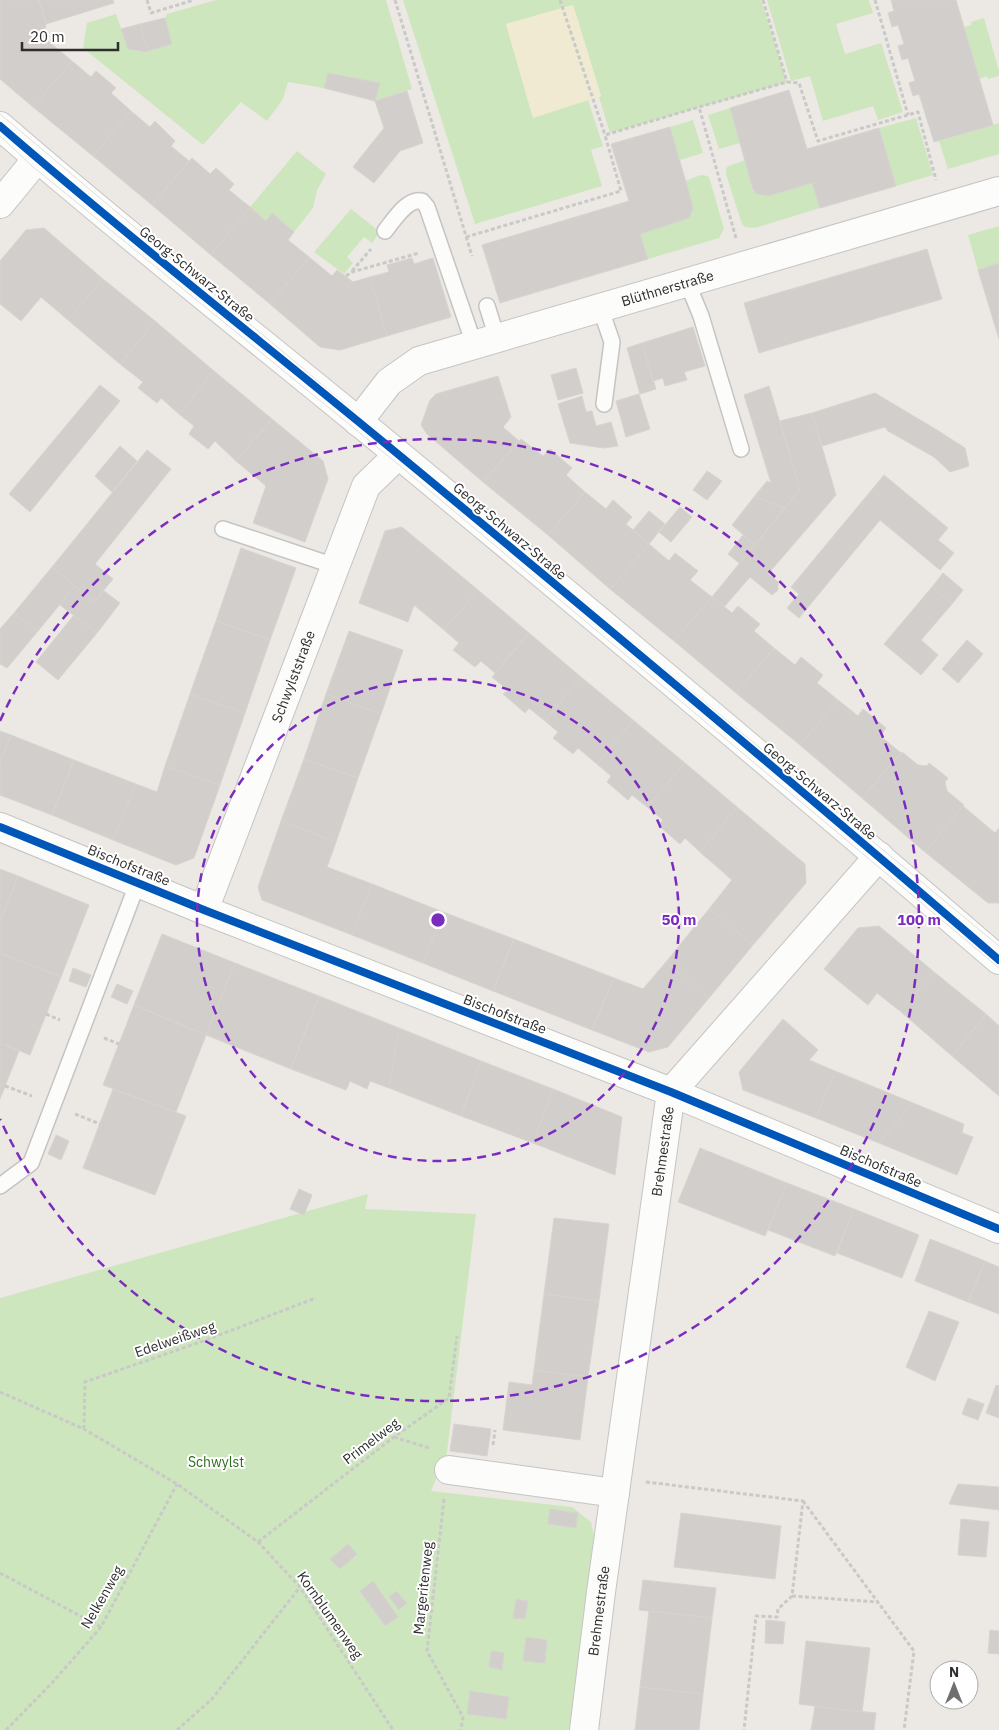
<svg xmlns="http://www.w3.org/2000/svg" width="999" height="1730" font-family="'IBM Plex Sans',sans-serif">
<style>
.green{fill:#cee6be}
.sand{fill:#f0ead3}
.building{fill:#d1cecb;stroke:#d7d4d0}
.lines{fill:none;stroke-linecap:round;stroke-linejoin:round}
.service-casing{stroke:#c5c4c5;stroke-width:18}
.minor-casing{stroke:#c5c4c5;stroke-width:30}
.tertiary-casing{stroke:#c5c4c5;stroke-width:30}
.path{stroke:#c9c9c8;stroke-width:3;stroke-dasharray:4 2.5;stroke-linecap:butt}
.service{stroke:#fcfcfb;stroke-width:15}
.minor{stroke:#fcfcfb;stroke-width:28}
.tertiary{stroke:#fcfcfb;stroke-width:28}
.tram{stroke:#dfdfe1;stroke-width:1}
.cycleway-casing{stroke:#fff;stroke-width:11}
.cycleway{stroke:#0057b8;stroke-width:8}
.ring{fill:none;stroke:#7b2cbf;stroke-width:2.5;stroke-dasharray:9 6}
.labels{text-anchor:middle;dominant-baseline:central;stroke-width:4;stroke-linejoin:round;paint-order:stroke}
.street-label{font-size:14px;fill:#2e2e2e;stroke:#fff}
.park-label{font-size:14px;fill:#2c6e1b;stroke:#fff}
.centre{fill:#7b2cbf;stroke:#fff;stroke-width:2.5}
.ring-label{font-size:15px;text-anchor:middle;font-weight:bold;fill:#7b2cbf;stroke:#fff;stroke-width:4;stroke-linejoin:round;paint-order:stroke}
</style>
<rect width="100%" height="100%" fill="#ece8e4"/>
<path class="green" d="M216,0H386L412,89L375,101L380,83L328,73L324,88L288,82L283,99L267,121L241,102L203,145L83,48L87,23L116,14L128,49L148,52V51L172,44L165,18L167,14Z
M403,0H761L787,82L610,133L599,97L601,96L573,5L506,24L533,117L588,100L603,146L591,150L602,186L475,224Z
M767,0H869L873,13L836,24L845,54L881,43L903,112L878,120L873,106L823,121L810,76L791,81Z
M984,18L999,71V76L988,79L987,76L979,79L964,27L972,25L971,22Z
M730,108L740,143L719,149L708,115Z
M916,118L933,175L896,186L879,128Z
M693,120L703,153L680,160L670,127Z
M999,123V154L948,169L939,141Z
M297,151L326,174L317,190L313,208L294,232L273,214L266,221L250,207Z
M745,160L757,194L768,196L812,183L820,208L755,228L745,227L742,224L726,174V168L729,166Z
M701,175L708,176L710,180L724,229L719,238L648,259L640,234L689,218L693,209L685,181Z
M351,209L375,228L379,233L372,243L364,237L347,257L353,263L344,274L314,252Z
M999,226V263L978,270L968,235Z
M368,1194L365,1209L476,1214L447,1452L431,1491L572,1507L591,1522L594,1536L569,1730H0V1298Z"/>
<path class="sand" d="M573,5L601,96L533,118L506,24Z"/>
<path class="building" d="M0,0H39L46,24L43,37L72,61L33,107L0,79Z
M39,0H113L114,3L46,24Z
M891,0H956L993,125L934,142L919,94L913,96L909,83L915,81L908,58L902,60L898,46L904,44L898,25L892,27L888,13L894,11Z
M165,18L172,44L148,51L140,24Z
M140,24L148,51V52L128,49L121,29Z
M72,61L91,77L96,71L116,88L111,93L131,111L93,156L33,107Z
M328,73L380,83L375,101L324,88Z
M789,90L807,149L879,128L896,186L820,208L812,183L768,196L757,194L753,189L730,108Z
M407,91L423,143L400,151L374,183L353,167L384,128L375,101Z
M131,111L150,127L155,121L175,141L171,146L189,161L152,205L93,156Z
M670,127L692,203L693,209L689,218L640,234L648,259L500,303L482,245L629,201L611,144Z
M192,158L210,174L216,168L234,184L229,190L250,207L211,255L152,205Z
M250,207L266,221L272,213L294,232L288,240L309,257L270,304L211,255Z
M44,228L103,279L68,320L41,297L21,321L0,304V261L26,230Z
M927,249L942,299L759,353L744,303Z
M309,257L332,276L337,270L353,282L370,277L387,336L340,350L320,347L270,304Z
M412,258L414,264L433,258L451,317L387,336L370,277L389,272L387,265Z
M999,263V339L978,270Z
M103,279L155,321L120,364L68,320Z
M155,321L214,371L179,414L161,398L157,403L138,388L143,382L120,364Z
M693,327L705,366L684,372L687,380L665,386L663,378L653,381L642,343Z
M642,343L656,389L640,394L627,348Z
M576,368L583,393L558,400L551,375Z
M214,371L272,419L236,461L215,441L208,449L189,434L194,426L179,414Z
M498,376L511,417L503,427L519,441L483,482L427,434L421,425L430,400L436,394Z
M100,385L120,401L30,512L9,494Z
M769,386L800,489L785,508L754,497L767,481L771,483L744,395Z
M875,393L937,430L965,448L969,466L950,472L934,457L888,431L885,427L822,446L812,413Z
M639,394L650,429L626,437L616,401Z
M582,396L586,412L592,411L596,426L611,422L618,446L603,448L570,443L558,404Z
M812,413L836,495L768,574L778,582V590L772,595L750,577L724,607L712,597L800,489L780,421Z
M272,419L323,461L328,479L305,542L253,523L266,486L236,461Z
M521,439L543,456L550,449L572,468L566,475L585,492L548,535L483,482Z
M120,446L137,461L112,492L95,476Z
M147,450L171,469L95,564L113,579L94,602L52,567Z
M707,471L722,481L707,500L693,490Z
M884,475L948,528L938,540L954,553L940,570L880,520L799,618L787,608L799,594L791,587Z
M585,492L606,509L613,500L632,517L626,524L649,544L610,589L548,535Z
M754,497L785,508L755,545L732,525Z
M680,507L692,517L671,542L659,532Z
M649,511L665,524L649,544L633,530Z
M402,527L478,590L444,630L414,605L408,622L359,603L385,531Z
M743,535L755,545L739,563L728,554Z
M649,544L669,561L675,553L698,571L690,580L712,597L674,641L610,589Z
M241,548L296,568L270,640L216,621Z
M52,567L75,586L38,631L14,613Z
M943,573L963,590L952,604L932,587Z
M75,586L94,602L104,591L120,603L97,633L60,605Z
M932,587L952,604L921,640L938,655L921,675L884,644Z
M478,590L529,633L495,673L481,661L475,667L453,650L459,643L444,630Z
M712,597L732,613L738,606L760,624L754,631L774,648L736,693L674,641Z
M14,613L38,631L7,668L0,664V629Z
M74,615L97,633L58,680L36,662Z
M216,621L270,640L245,713L190,694Z
M349,631L403,650L381,714L326,694Z
M529,633L581,677L545,721L529,708L525,713L503,694L508,690L492,677Z
M967,640L983,654L958,683L942,669Z
M774,648L795,665L801,657L823,675L817,683L838,700L800,745L736,693Z
M581,677L633,720L597,764L578,748L573,754L553,738L558,732L545,721Z
M190,694L245,713L220,785L165,766Z
M326,694L381,714L358,778L304,759Z
M838,700L858,716L863,709L886,728L880,736L901,753L862,798L800,745Z
M633,720L685,763L647,807L632,795L628,800L607,782L611,776L597,764Z
M0,731L11,735L0,763Z
M11,735L74,760L52,815L0,795V763Z
M902,752L918,765L927,766L929,763L948,778L945,782L947,791L964,805L925,852L862,798Z
M304,759L358,778L336,842L281,821Z
M74,760L136,784L113,840L52,815Z
M685,763L737,807L700,852L685,838L680,844L658,825L663,820L647,807Z
M165,766L220,785L194,858L176,865L113,840L136,784L157,792Z
M963,806L995,833L999,828V903H988L925,852Z
M737,807L805,864L806,883L753,945L709,909L732,880L700,852Z
M281,821L336,842L327,867L372,884L352,935L262,900L258,887Z
M0,869L18,876L0,922Z
M18,876L89,905L61,977L0,953V922Z
M372,884L443,912L423,963L352,935Z
M709,909L753,945L709,998L666,962Z
M443,912L514,939L493,991L423,963Z
M879,926L934,972L900,1011L877,993L868,1005L824,969L858,928Z
M162,934L235,963L206,1035L134,1005Z
M514,939L614,978L592,1030L493,991Z
M0,953L61,977L30,1055L0,1043Z
M666,962L709,998L668,1047L649,1052L592,1030L614,978L643,989Z
M235,963L319,996L291,1069L206,1035Z
M73,968L91,975L86,987L69,981Z
M934,972L986,1014L952,1056L900,1011Z
M117,984L133,991L127,1004L111,997Z
M319,996L399,1028L389,1088L370,1081L367,1089L350,1081L346,1090L291,1069Z
M134,1005L206,1035L176,1112L103,1085Z
M986,1014L999,1026V1096L952,1056Z
M783,1019L818,1050L809,1060L835,1071L816,1118L743,1090L739,1072Z
M399,1028L481,1061L461,1116L389,1088Z
M0,1043L19,1051L0,1099Z
M481,1061L553,1089L533,1143L461,1116Z
M835,1071L913,1103L879,1143L816,1118Z
M113,1089L186,1116L155,1195L83,1168Z
M553,1089L622,1117L615,1175L533,1143Z
M913,1103L964,1124L962,1133L973,1137L957,1175L879,1143Z
M56,1135L69,1141L61,1160L48,1154Z
M700,1148L787,1183L765,1236L678,1202Z
M787,1183L854,1209L835,1256L768,1230Z
M299,1189L312,1195L304,1215L290,1209Z
M854,1209L919,1235L902,1278L837,1253Z
M554,1218L609,1224L599,1301L544,1294Z
M930,1239L985,1261L968,1302L915,1281Z
M985,1261L999,1267V1314L968,1302Z
M544,1294L599,1301L588,1377L534,1370Z
M929,1311L959,1322L935,1381L906,1367Z
M534,1370L588,1377L580,1440L503,1430L509,1382L532,1385Z
M996,1385L999,1386V1418L986,1413Z
M968,1398L984,1404L978,1420L962,1414Z
M454,1424L491,1429L487,1456L450,1451Z
M958,1484L999,1487V1510L949,1504Z
M550,1509L578,1513L576,1528L548,1524Z
M681,1513L781,1526L775,1579L674,1567Z
M961,1519L989,1522L986,1557L958,1555Z
M348,1544L357,1554L340,1569L330,1559Z
M643,1580L716,1588L712,1618L639,1610Z
M373,1581L398,1617L385,1626L360,1591Z
M396,1591L407,1603L399,1610L389,1597Z
M516,1599L528,1601L525,1619L513,1618Z
M649,1611L712,1618L703,1694L640,1687Z
M766,1620L785,1622L783,1644L765,1643Z
M990,1630L999,1631V1654L988,1653Z
M526,1637L547,1640L545,1663L523,1661Z
M806,1641L870,1648L862,1712L799,1704Z
M491,1651L504,1653L502,1670L489,1667Z
M640,1687L703,1694L699,1730H635Z
M470,1691L509,1697L506,1719L467,1714Z
M815,1706L876,1713L874,1730H811Z"/>
<g class="lines">
<g class="service-casing">
<path id="service" d="M385,231C394,220 407,198 422,201L427,207L474,344
M687,282L701,316L741,449
M487,306L497,338
M600,307L612,342L604,404
M223,529L335,566
M0,1186L31,1163L138,882"/>
</g>
<g class="minor-casing">
<g id="minor">
<path d="M0,204L37,159"/>
<path id="s1" d="M358,422L389,382L419,361L999,191"/>
<path d="M0,827L204,910L671,1092L999,1229"/>
<path id="s2" d="M204,910L366,486L398,455"/>
<path d="M449,1470L615,1493"/>
<path id="s3" d="M584,1730L601,1592L671,1092L879,856"/>
</g>
</g>
<g class="tertiary-casing">
<path id="tertiary" d="M0,126C130,239 266,345 399,455C600,621 801,789 999,960"/>
</g>
<path class="path" d="M147,0L151,13L194,0
M395,0L472,256
M560,0L605,135
M763,0L787,82
M875,0L908,115
M466,237L621,191L605,135L699,107
M736,238L699,107L787,82L799,83L818,141L918,112L936,180
M352,271L371,249
M346,276L352,272L419,253
M46,1014L60,1020
M104,1038L119,1044
M5,1086L32,1096
M75,1114L100,1124
M0,1392L84,1429L177,1484L258,1542L300,1587L393,1730
M84,1429L85,1382L206,1340L316,1298
M394,1437L429,1448
M493,1445L495,1430
M646,1482L803,1501L792,1596L778,1609L777,1617L756,1616L744,1730
M444,1499L427,1651L463,1717L461,1730
M803,1501L914,1651L904,1730
M258,1542L394,1437L449,1398L457,1336
M0,1573L101,1627
M792,1596L877,1602
M6,1730L52,1683L101,1627L177,1484
M177,1730L212,1699L300,1587"/>
<use href="#service" class="service"/>
<use href="#minor" class="minor"/>
<use href="#tertiary" class="tertiary"/>
<path class="tram" d="M0,114L357,414L999,946
M0,136L32,166L393,460L999,968"/>
<g class="cycleway-casing">
<path id="cycleway" d="M0,126C130,239 266,345 399,455C600,621 801,789 999,960
M0,827L204,910L671,1092L999,1229"/>
</g>
<use href="#cycleway" class="cycleway"/>
</g>
<g class="ring">
<circle cx="438" cy="920" r="241"/>
<path d="M0 721A481 481 0 1 1 0 1119"/>
</g>
<g class="labels">
<g class="street-label">
<text transform="translate(197 274) rotate(39)">Georg-Schwarz-Straße</text>
<text stroke="none"><textPath href="#s1" startOffset="346">Blüthnerstraße</textPath></text>
<text transform="translate(510 531) rotate(40)">Georg-Schwarz-Straße</text>
<text stroke="none"><textPath href="#s2" startOffset="250">Schwylststraße</textPath></text>
<text transform="translate(820 791) rotate(40)">Georg-Schwarz-Straße</text>
<text transform="translate(129 865) rotate(22)">Bischofstraße</text>
<text transform="translate(505 1014) rotate(21)">Bischofstraße</text>
<text stroke="none"><textPath href="#s3" startOffset="584">Brehmestraße</textPath></text>
<text transform="translate(881 1166) rotate(23)">Bischofstraße</text>
<text transform="translate(175 1339) rotate(-19)">Edelweißweg</text>
<text transform="translate(371 1441) rotate(-37)">Primelweg</text>
<text transform="translate(423 1588) rotate(-84)">Margeritenweg</text>
<text transform="translate(102 1597) rotate(-60)">Nelkenweg</text>
<text stroke="none"><textPath href="#s3" startOffset="120">Brehmestraße</textPath></text>
<text transform="translate(330 1615) rotate(55)">Kornblumenweg</text>
</g>
<g class="park-label">
<text x="216" y="1462">Schwylst</text>
</g>
</g>
<circle cx="438" cy="920" r="8" class="centre"/>
<g class="ring-label">
<text x="679" y="925">50 m</text>
<text x="919" y="925">100 m</text>
</g>
<g transform="translate(954 1685)"><circle r="24" fill="#ffffff" stroke="#ababab"/>
<path d="M0-4L9 19L0 12L-9 19Z" fill="#706f6e"/>
<text y="-8" font-size="14" font-weight="bold" text-anchor="middle" fill="#2e2e2e">N</text>
</g>
<path d="M22 42v8h96v-8" fill="none" stroke="#2e2e2e" stroke-width="2.5"/>
<text x="30" y="42" font-size="15" fill="#2e2e2e" stroke="#ffffff" stroke-width="4" paint-order="stroke">20 m</text>
</svg>
